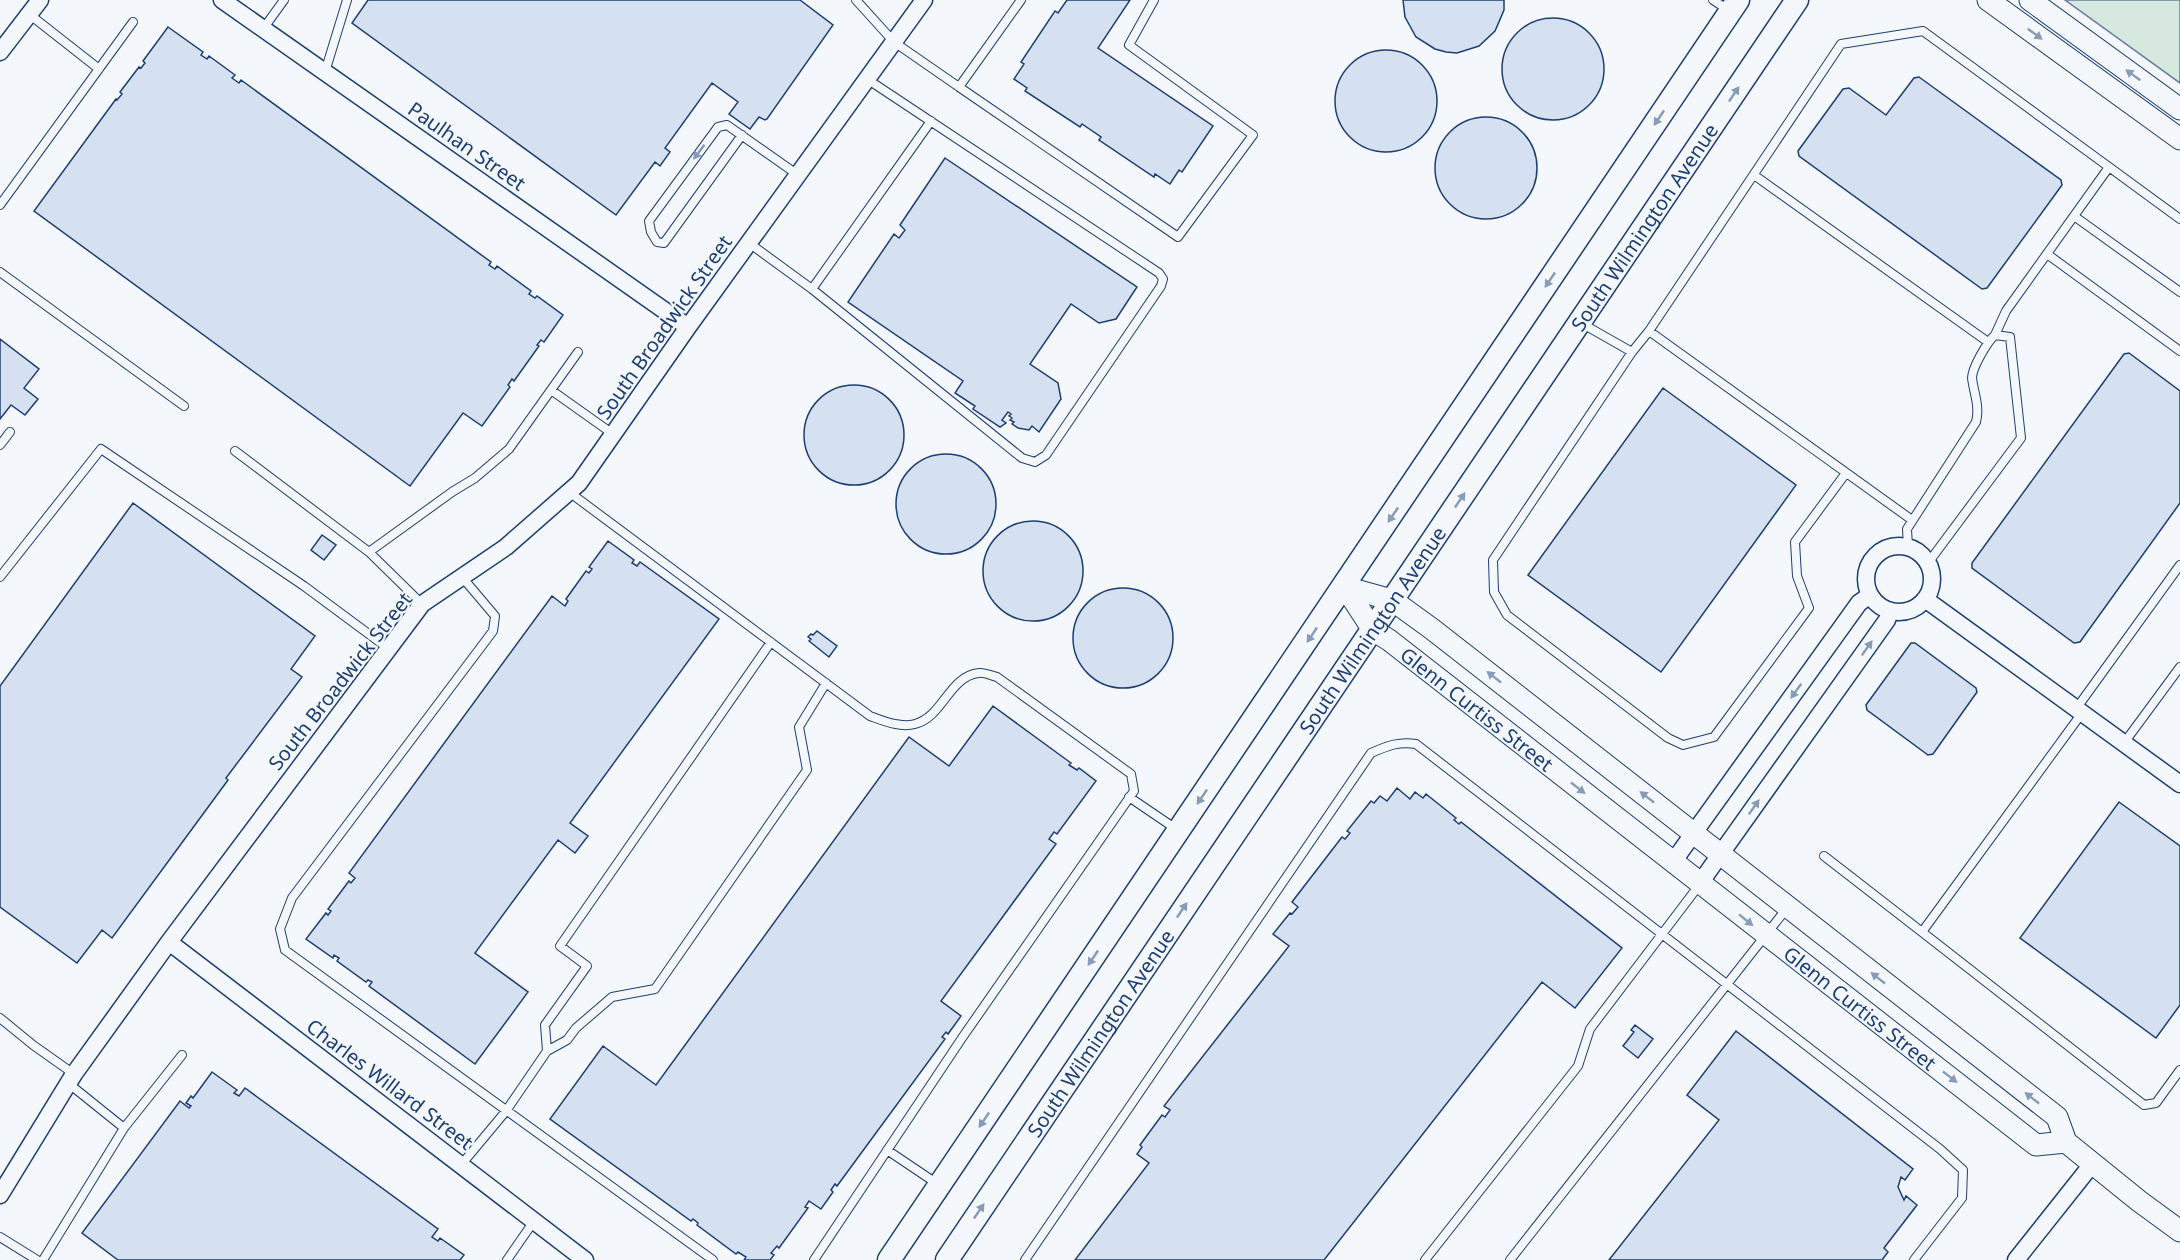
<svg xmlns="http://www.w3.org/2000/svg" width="2180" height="1260" font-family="'Noto Sans',sans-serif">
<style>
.green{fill:#d7e8df;stroke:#687fa3;stroke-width:1.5}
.building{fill:#d5e0f0;stroke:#1d3f73;stroke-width:1.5}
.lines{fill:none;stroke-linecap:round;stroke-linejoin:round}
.service-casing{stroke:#1d3f73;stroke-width:10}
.minor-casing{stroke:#1d3f73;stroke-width:19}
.tertiary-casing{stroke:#1d3f73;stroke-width:23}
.secondary-casing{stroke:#1d3f73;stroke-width:25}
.service{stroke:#f4f7fb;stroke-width:8}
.minor{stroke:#f4f7fb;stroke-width:16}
.tertiary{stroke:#f4f7fb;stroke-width:21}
.secondary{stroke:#f4f7fb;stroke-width:22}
.oneway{fill:#889bb7}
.labels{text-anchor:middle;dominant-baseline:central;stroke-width:4.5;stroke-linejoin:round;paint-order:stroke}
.street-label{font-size:20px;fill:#1d3f73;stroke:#f4f7fb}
</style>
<rect width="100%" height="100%" fill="#f4f7fb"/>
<path class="green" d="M2065,0H2180V83Z"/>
<path class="building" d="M368,0H800L833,25L767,119L765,120L759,117L750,129L729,114L738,102L712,83L665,148L670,152L660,166L655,162L616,215L352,23Z
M1067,0H1130L1098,48L1213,126L1182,172L1179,170L1170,184L1155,174L1154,177L1099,140L1101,137L1082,124L1080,127L1025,91L1027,88L1014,79L1024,64L1021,62L1055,11L1058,13Z
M1403,0H1504V10L1495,31L1479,46L1457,53L1446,52L1435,49L1416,37L1405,17Z
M1502 69a51 51 0 1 1 102 0a51 51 0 1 1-102 0Z
M168,27L203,52L201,55L207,59L209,56L235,75L232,78L239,83L241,80L491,262L489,265L495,269L497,266L531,291L529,294L535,298L537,296L563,315L544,342L541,340L537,345L539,346L514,381L512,379L508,385L510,387L482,426L463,413L410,486L34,211L116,99L117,100L122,94L120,92L139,67L141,68L145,63L143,61Z
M1335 101a51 51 0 1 1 102 0a51 51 0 1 1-102 0Z
M1919,77L2061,180L2062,185L1987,288L1982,289L1799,156L1798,151L1843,89L1849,88L1886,115L1914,78Z
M1435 168a51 51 0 1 1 102 0a51 51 0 1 1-102 0Z
M945,158L1137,287L1116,319L1099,323L1071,304L1030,364L1058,383L1061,399L1039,432L1032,426L1029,430L1018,428L1012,424L1014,422L1010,420L1012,418L1009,416L1011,414L1008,412L1002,420L1006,423L1000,427L973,409L975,406L955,393L963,381L848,302L894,234L899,238L905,230L900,225Z
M0,339L39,369L24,388L38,399L25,415L11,405L0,419Z
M2129,353L2180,391V503L2080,642L2074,643L1972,568V563L2124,354Z
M804 435a50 50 0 1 1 100 0a50 50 0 1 1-100 0Z
M1663,388L1796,485L1661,672L1528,575Z
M896 504a50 50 0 1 1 100 0a50 50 0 1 1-100 0Z
M133,503L315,636L291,669L302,677L226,778L228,780L112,938L102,930L77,963L0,907V686Z
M983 571a50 50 0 1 1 100 0a50 50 0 1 1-100 0Z
M322,535L336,545L324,560L311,550Z
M608,541L634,560L632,563L637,566L640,562L719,619L570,823L588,836L575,853L558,840L475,953L528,992L475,1064L369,986L372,982L368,980L366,982L337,961L339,958L334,955L333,958L306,939L326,913L328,915L331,911L328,909L349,881L351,883L355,878L349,873L552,596L565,606L568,601L566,599L586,571L589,573L592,569L589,567Z
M1073 638a50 50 0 1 1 100 0a50 50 0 1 1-100 0Z
M817,631L837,646L829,657L809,641L811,639L808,637L811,634L813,635Z
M1911,643H1915L1976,688L1977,692L1933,754L1928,755L1867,710L1866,705Z
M993,706L1071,763L1069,765L1077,770L1079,768L1096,781L1057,834L1054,832L1049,839L1056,844L941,1001L961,1016L948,1034L946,1032L942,1037L945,1039L837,1186L835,1184L831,1190L833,1192L821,1209L809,1201L805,1207L808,1208L779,1248L777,1246L771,1253L774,1255L770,1260H744L746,1257L738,1252L736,1254L697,1225L698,1223L693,1219L691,1221L550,1119L603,1046L656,1085L909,737L949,766Z
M1397,788L1410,799L1415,792L1423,798L1426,794L1456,818L1454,820L1459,824L1461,822L1622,948L1575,1008L1542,982L1324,1260H1075L1149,1163L1137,1154L1142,1147L1140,1145L1162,1115L1165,1117L1170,1110L1164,1106L1289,946L1273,934L1290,913L1292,914L1298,907L1292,902L1342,837L1345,839L1350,833L1347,831L1371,801L1374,803L1380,796L1387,801Z
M2119,802L2180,846V1005L2156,1038L2020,938Z
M1635,1025L1653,1039L1638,1058L1623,1046L1634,1032L1631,1030Z
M1736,1031L1913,1169L1905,1180L1901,1177L1898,1187L1904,1200L1906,1196L1917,1205L1884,1248L1888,1252L1882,1260H1609L1719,1120L1687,1095Z
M212,1072L237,1090L234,1093L239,1096L245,1088L438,1229L432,1237L438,1241L440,1238L464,1255L460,1260H118L82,1233L180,1101L189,1108L191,1106L186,1103L191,1096L193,1098Z"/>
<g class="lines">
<g class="service-casing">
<path id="service" d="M856,0L894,42L959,87
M1021,0L959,87L1178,237L1253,135L1129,45L1154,0
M1713,0L1730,11
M29,14L99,69
M263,29L284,0
M325,72L347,0
M867,79L1159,273L1163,279L1161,286L1046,455L1035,462L1022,458L812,289L931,121
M742,135L664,243L657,242L651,232L649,221L718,127L727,125L798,175
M2109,167L2180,219
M1754,175L1988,342
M0,205L133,22
M2074,216L2180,292
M749,243L812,289
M2047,254L2180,351
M0,272L184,406
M1581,323L1632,352L1649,331L1912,520
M1649,331L1841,44L1923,31L2109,167L2006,311L1995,335
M1632,352L1493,560L1494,592L1507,615L1668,738L1683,745L1714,737L1809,608L1797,576L1795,542L1846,473
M551,390L613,434
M0,445L10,432
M235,451L369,552
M569,492L870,716C884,721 900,728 915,724C943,717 949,676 979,673C984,672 992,676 997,677L1131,774L1134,791L962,1038L814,1260
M1908,547L1907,529L1976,422C1980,406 1974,394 1972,378C1972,368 1987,342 1995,335L2010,337L2021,438L1928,563
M0,577L101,449L304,586L389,649
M462,577L495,616L493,631L292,898L280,929L285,950L713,1260
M422,604L369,552L452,492L475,478L509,449L578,352
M2076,709L2180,565
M2082,713L1922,932L2144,1105L2156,1103L2180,1070
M2124,743L2180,667
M1129,797L1179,831
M1824,856L1922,932
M0,1018L33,1045L74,1074
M547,1051L545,1025L587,966L560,946L771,642
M124,1128L182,1055
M887,1150L939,1185
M461,1165L506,1111L547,1051L567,1040L576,1028L612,997L655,989L807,770L799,727L826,683
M0,1237L37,1260
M43,1260L124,1128L68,1083
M507,1260L534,1221
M1025,1260L1371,753C1387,746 1399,741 1416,744L1940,1149L1963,1170L1962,1198L1914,1260
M1425,1260L1578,1066L1590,1029L1700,884
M1510,1260L1787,908"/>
</g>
<g class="minor-casing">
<path id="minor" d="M222,0L688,327
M0,52L40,0
M1866 579a33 33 0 1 1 66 0a33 33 0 1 1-66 0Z
M1925,599L2180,784
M1673,862L1859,603L1870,595
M1700,883L1887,620L1890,611
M169,942L585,1260
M0,1195L74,1074L169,942L422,604L506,547L579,483L688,327L924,0
M2016,1260L2093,1163"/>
</g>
<g class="tertiary-casing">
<g id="tertiary">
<path d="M1988,0L2180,139"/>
<path d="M2030,0L2180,109"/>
<path d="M1345,587L1392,600L1432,629L2057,1117L2066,1142L2139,1201L2180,1231"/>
<path id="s1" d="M1345,587L1373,630L1389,640L2036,1145L2066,1142"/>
</g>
</g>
<g class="secondary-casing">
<g id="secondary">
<path d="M889,1260L1738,0"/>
<path id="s2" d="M947,1260L1797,0"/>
</g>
</g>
<use href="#service" class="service"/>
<use href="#minor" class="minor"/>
<use href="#tertiary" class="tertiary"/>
<use href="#secondary" class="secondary"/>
</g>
<defs><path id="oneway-solid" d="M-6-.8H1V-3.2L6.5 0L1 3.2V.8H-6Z" transform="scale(1.5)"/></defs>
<g class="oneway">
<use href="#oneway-solid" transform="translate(2035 34) rotate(36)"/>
<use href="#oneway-solid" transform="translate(2133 75) rotate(-144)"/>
<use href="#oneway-solid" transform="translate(1734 94) rotate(-56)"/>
<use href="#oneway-solid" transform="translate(1659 118) rotate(124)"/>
<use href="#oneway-solid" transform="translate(699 152) rotate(127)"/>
<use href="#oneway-solid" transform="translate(1550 280) rotate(124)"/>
<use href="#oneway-solid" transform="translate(1460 500) rotate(-56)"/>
<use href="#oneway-solid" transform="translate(1393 515) rotate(124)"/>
<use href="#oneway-solid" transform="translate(1312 635) rotate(124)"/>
<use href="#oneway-solid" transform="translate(1867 648) rotate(-55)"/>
<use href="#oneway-solid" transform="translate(1494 677) rotate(-142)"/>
<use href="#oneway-solid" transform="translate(1796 691) rotate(126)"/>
<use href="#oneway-solid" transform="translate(1578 788) rotate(38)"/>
<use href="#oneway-solid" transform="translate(1202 797) rotate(124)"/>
<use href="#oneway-solid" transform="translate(1647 797) rotate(-142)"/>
<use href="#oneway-solid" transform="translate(1754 807) rotate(-55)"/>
<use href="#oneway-solid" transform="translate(1182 910) rotate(-56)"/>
<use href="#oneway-solid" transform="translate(1746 920) rotate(39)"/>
<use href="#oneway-solid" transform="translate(1093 958) rotate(124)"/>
<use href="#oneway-solid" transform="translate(1878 978) rotate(-142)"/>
<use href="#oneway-solid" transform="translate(1950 1077) rotate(38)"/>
<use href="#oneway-solid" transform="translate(2032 1098) rotate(-142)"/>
<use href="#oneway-solid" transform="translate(984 1120) rotate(124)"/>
<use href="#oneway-solid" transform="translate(979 1211) rotate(-56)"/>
</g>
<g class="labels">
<g class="street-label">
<text transform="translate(467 146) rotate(35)">Paulhan Street</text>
<text stroke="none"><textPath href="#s2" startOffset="1246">South Wilmington Avenue</textPath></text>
<text transform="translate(664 327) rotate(-55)">South Broadwick Street</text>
<text stroke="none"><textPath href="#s2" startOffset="760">South Wilmington Avenue</textPath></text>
<text transform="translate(340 681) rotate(-52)">South Broadwick Street</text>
<text stroke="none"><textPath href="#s1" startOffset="182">Glenn Curtiss Street</textPath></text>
<text stroke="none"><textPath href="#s1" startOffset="668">Glenn Curtiss Street</textPath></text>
<text stroke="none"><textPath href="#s2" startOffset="274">South Wilmington Avenue</textPath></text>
<text transform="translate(390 1084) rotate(37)">Charles Willard Street</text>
</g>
</g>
</svg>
